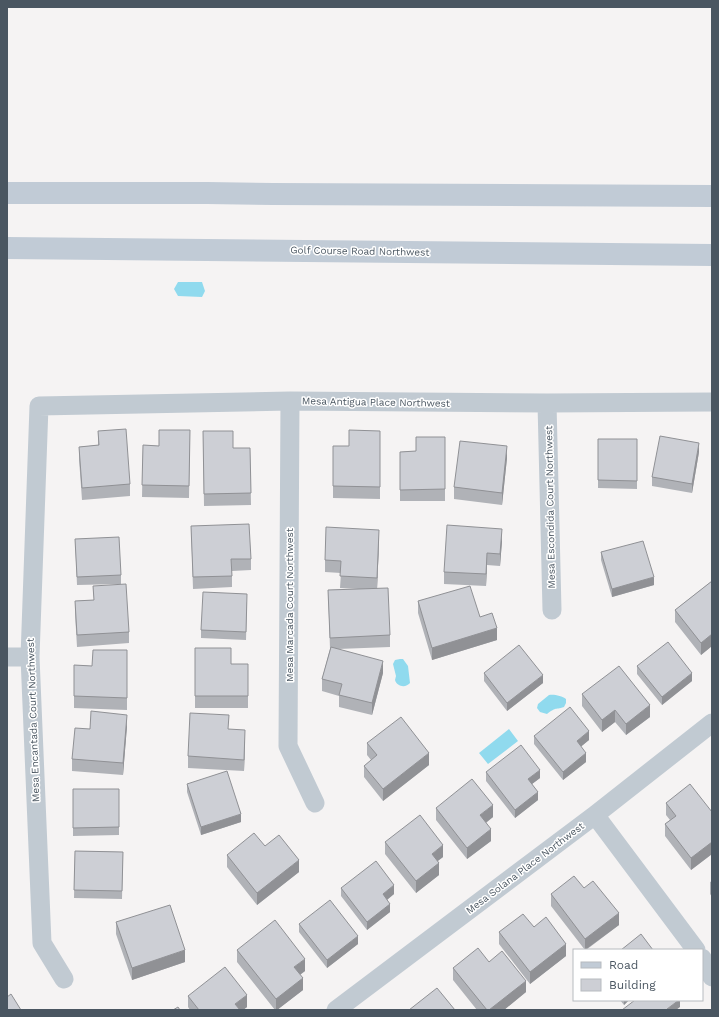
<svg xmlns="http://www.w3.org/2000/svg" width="719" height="1017" font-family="'Work Sans',sans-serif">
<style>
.water{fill:#90daee}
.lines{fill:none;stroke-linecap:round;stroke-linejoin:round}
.minor{stroke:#c1cad2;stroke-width:19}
.secondary{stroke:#c1cbd6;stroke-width:22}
.wall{fill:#b0b2b7}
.shaded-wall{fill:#909195}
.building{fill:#cdcfd5;stroke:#909195}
.labels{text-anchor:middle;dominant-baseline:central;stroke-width:3;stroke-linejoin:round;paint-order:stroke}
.street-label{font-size:10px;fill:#4a5661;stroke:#fff}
</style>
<rect width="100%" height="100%" fill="#f5f3f3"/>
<path class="water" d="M178,282H202L205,291L202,297L178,296L174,289Z
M400,659H403L408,666L410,683C406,688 397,687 395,680L396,676L393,664L395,660Z
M549,695C554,694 562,696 566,699V703L564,707C554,710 556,707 547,714L540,712L537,708L538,704Z
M509,729L518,741L488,764L479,753Z"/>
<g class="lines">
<path class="minor" d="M290,401L288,746L315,803
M547,403L552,610
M7,657H30
M595,815L696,950
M702,958L712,977
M64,979L42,943L30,657L39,406L290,401L547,403L712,402
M336,1010L595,815L712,723"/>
<path class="secondary" d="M7,193H207L273,194L712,196
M7,248L712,255"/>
</g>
<path class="wall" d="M190,430L189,498L142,497L143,445L159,446Z
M98,431L130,484V496L82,500L79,459V447L98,445Z
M203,431L233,448H250L251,505L204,506Z
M380,431V499L333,498V446H349Z
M445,437V501H400V452L416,451Z
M598,439H637V489L598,488Z
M699,452L692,493L652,486V477Z
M507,458L502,505L454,499V487Z
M191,526L251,559V570L232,571V587L193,589Z
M75,539L121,575V584L77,585Z
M502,541L500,566L487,565L486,586L444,584V572Z
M379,542L377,588L390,635V647L338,649L383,673L372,715L339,707V696L322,691V679L330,649L328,590L359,589L340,588L341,573L325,572V560Z
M601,552L654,585L612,597L601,560Z
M712,581V646L701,655L675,622V610Z
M93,586L129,632V643L77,647L75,613V601L94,600Z
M418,601L480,617L497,640L432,660L418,613Z
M247,602L246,640L201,638V630Z
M195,648L231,664H248V708H195Z
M127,650V710L74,708V665L92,666Z
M637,666L692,681L662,705L637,674Z
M484,673L543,683L507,711L484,681Z
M582,694L650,717L626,735L615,722L602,732L582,706Z
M127,726L123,775L72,771V759L90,729Z
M229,729L245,742L244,771L188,768V756Z
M534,736L589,740L581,746L586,762L563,780L534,744Z
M367,743L429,765L383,801L364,777V766L371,760L367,755Z
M486,772L540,778L532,784L538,800L515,818L486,781Z
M187,784L241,822L201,835L187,792Z
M73,789H119V835L73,836Z
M666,803L712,812V854L691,870L665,836V824L670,820L666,815Z
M436,808L493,817L486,823L491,841L467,859L436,820Z
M385,842L443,857L438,861L439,875L416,893L385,854Z
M265,846L299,872L257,905L227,867V855Z
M75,851L123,852L122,899L74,898Z
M712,881V897L710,894V882Z
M341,888L394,894L387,900L390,912L367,930L341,896Z
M551,894L619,925L586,950H585L551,906Z
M116,922L185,962L132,980L116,934Z
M299,924L358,944L327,968L299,932Z
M534,927L566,956L530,984L499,944V932Z
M237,950L305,971L300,975L303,990L277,1010H275L237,962Z
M489,962L526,992L504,1010H477L453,980V968Z
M188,996L247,1007L243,1010H190L188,1007Z
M620,1000H629L624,1005Z"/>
<path class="shaded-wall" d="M699,443V452L692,493V484Z
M507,446V458L502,505V493Z
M502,529V541L500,566V554Z
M379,530V542L377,590V578Z
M487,553V565L486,586V574Z
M654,577V585L612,597V589Z
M497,628V640L432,660V648Z
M712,634V646L701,655V643Z
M383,661V673L372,715V703Z
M692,673V681L662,705V697Z
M543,675V683L507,711V703Z
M650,705V717L626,735V724Z
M615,710V722L602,732V720Z
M127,715V726L123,775V763Z
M245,730V742L244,771V760Z
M589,731V740L577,750V741Z
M429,753V765L383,801V789Z
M586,753V762L563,780V772Z
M540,770V778L528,787V779Z
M538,792V800L515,818V810Z
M493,805V817L480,827V815Z
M241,814V822L201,835V827Z
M491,829V841L467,859V848Z
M712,842V854L691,870V858Z
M443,845V857L432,865V854Z
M299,860V872L257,905V893Z
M439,863V875L416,893V881Z
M394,885V894L383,903V894Z
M390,904V912L367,930V922Z
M619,913V925L585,950V939Z
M358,936V944L327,968V960Z
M566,944V956L530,984V972Z
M185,950V962L132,980V968Z
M305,959V971L294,979V967Z
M303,978V990L277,1010H276V999Z
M526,981V992L504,1010H489Z
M247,995V1007L243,1010H235V1004Z
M624,1000H629L624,1005Z
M679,1000H680V1007L676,1010H667V1009Z"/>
<path class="building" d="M126,429L130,484L82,488L79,447L99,445L98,431Z
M159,430H190L189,486L142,485L143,445L159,446Z
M349,430L380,431V487L333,486V446H349Z
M203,431H233V448H250L251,493L204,494Z
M660,436L699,443L692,484L652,477Z
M416,437H445V489L400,490V452L416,451Z
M598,439H637V481L598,480Z
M460,441L507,446L502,493L454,487Z
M249,524L251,559H231L232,576L193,577L191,526Z
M447,525L502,529L500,554L487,553L486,574L444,572Z
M326,527L379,530L377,578L340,576L341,561L325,560Z
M119,537L121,575L77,577L75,539Z
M643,541L654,577L612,589L601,552Z
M712,581V634L701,643L675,610Z
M126,584L129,632L77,635L75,601L94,600L93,586Z
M470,586L480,617L492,613L497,628L432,648L418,601Z
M388,588L390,635L330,638L328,590Z
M203,592L247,594L246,632L201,630Z
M668,642L692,673L662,697L637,666Z
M519,645L543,675L507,703L484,673Z
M331,647L383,661L372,703L339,695L342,684L322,679Z
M195,648H231V664H248V696H195Z
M93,650H127V698L74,696V665L92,666Z
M619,666L650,705L626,724L615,710L602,720L582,694Z
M570,707L589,731L577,741L586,753L563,772L534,736Z
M91,711L127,715L123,763L72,759L75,728L90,729Z
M190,713L229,715L228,729L245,730L244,760L188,756Z
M401,717L429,753L383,789L364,766L377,755L367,743Z
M521,745L540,770L528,779L538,792L515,810L486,772Z
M227,771L241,814L201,827L187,784Z
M472,779L493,805L480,815L491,829L467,848L436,808Z
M690,784L712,812V842L691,858L665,824L676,816L666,803Z
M73,789H119V827L73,828Z
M420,815L443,845L432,854L439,863L416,881L385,842Z
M254,833L265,846L279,835L299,860L257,893L227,855Z
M75,851L123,852L122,891L74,890Z
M376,861L394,885L383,894L390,904L367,922L341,888Z
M574,876L584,888L593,881L619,913L585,939L551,894Z
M330,900L358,936L327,960L299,924Z
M170,905L185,950L132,968L116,922Z
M523,914L534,927L546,917L566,944L530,972L499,932Z
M275,920L305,959L294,967L303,978L276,999L237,950Z
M641,934L653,950H621Z
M478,948L489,962L502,951L526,981L489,1010H487L453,968Z
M225,967L247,995L235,1004L240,1010H199L188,996Z
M437,988L455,1010H409Z
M11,994L21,1010H7V997Z
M635,1000H679L667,1009V1010H622Z
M178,1007L180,1010H173Z"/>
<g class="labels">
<g class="street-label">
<text transform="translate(360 251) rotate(1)">Golf Course Road Northwest</text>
<text transform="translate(376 402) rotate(1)">Mesa Antigua Place Northwest</text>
<text transform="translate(550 507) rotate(-91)">Mesa Escondida Court Northwest</text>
<text transform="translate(289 605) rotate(-90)">Mesa Marcada Court Northwest</text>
<text transform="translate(33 720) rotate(-92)">Mesa Encantada Court Northwest</text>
<text transform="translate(525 868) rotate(-37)">Mesa Solana Place Northwest</text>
</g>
</g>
<rect width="719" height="1017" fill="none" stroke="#4a5661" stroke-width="16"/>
<rect x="573" y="949" width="130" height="52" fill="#ffffff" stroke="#b7bbc0"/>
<rect x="581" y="962" width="20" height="6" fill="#c1cbd6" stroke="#b7bbc0"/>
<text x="609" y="969" font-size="12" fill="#4a5661">Road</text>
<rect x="581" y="979" width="20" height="12" fill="#cdcfd5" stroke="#b7bbc0"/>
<text x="609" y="989" font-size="12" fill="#4a5661">Building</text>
</svg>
